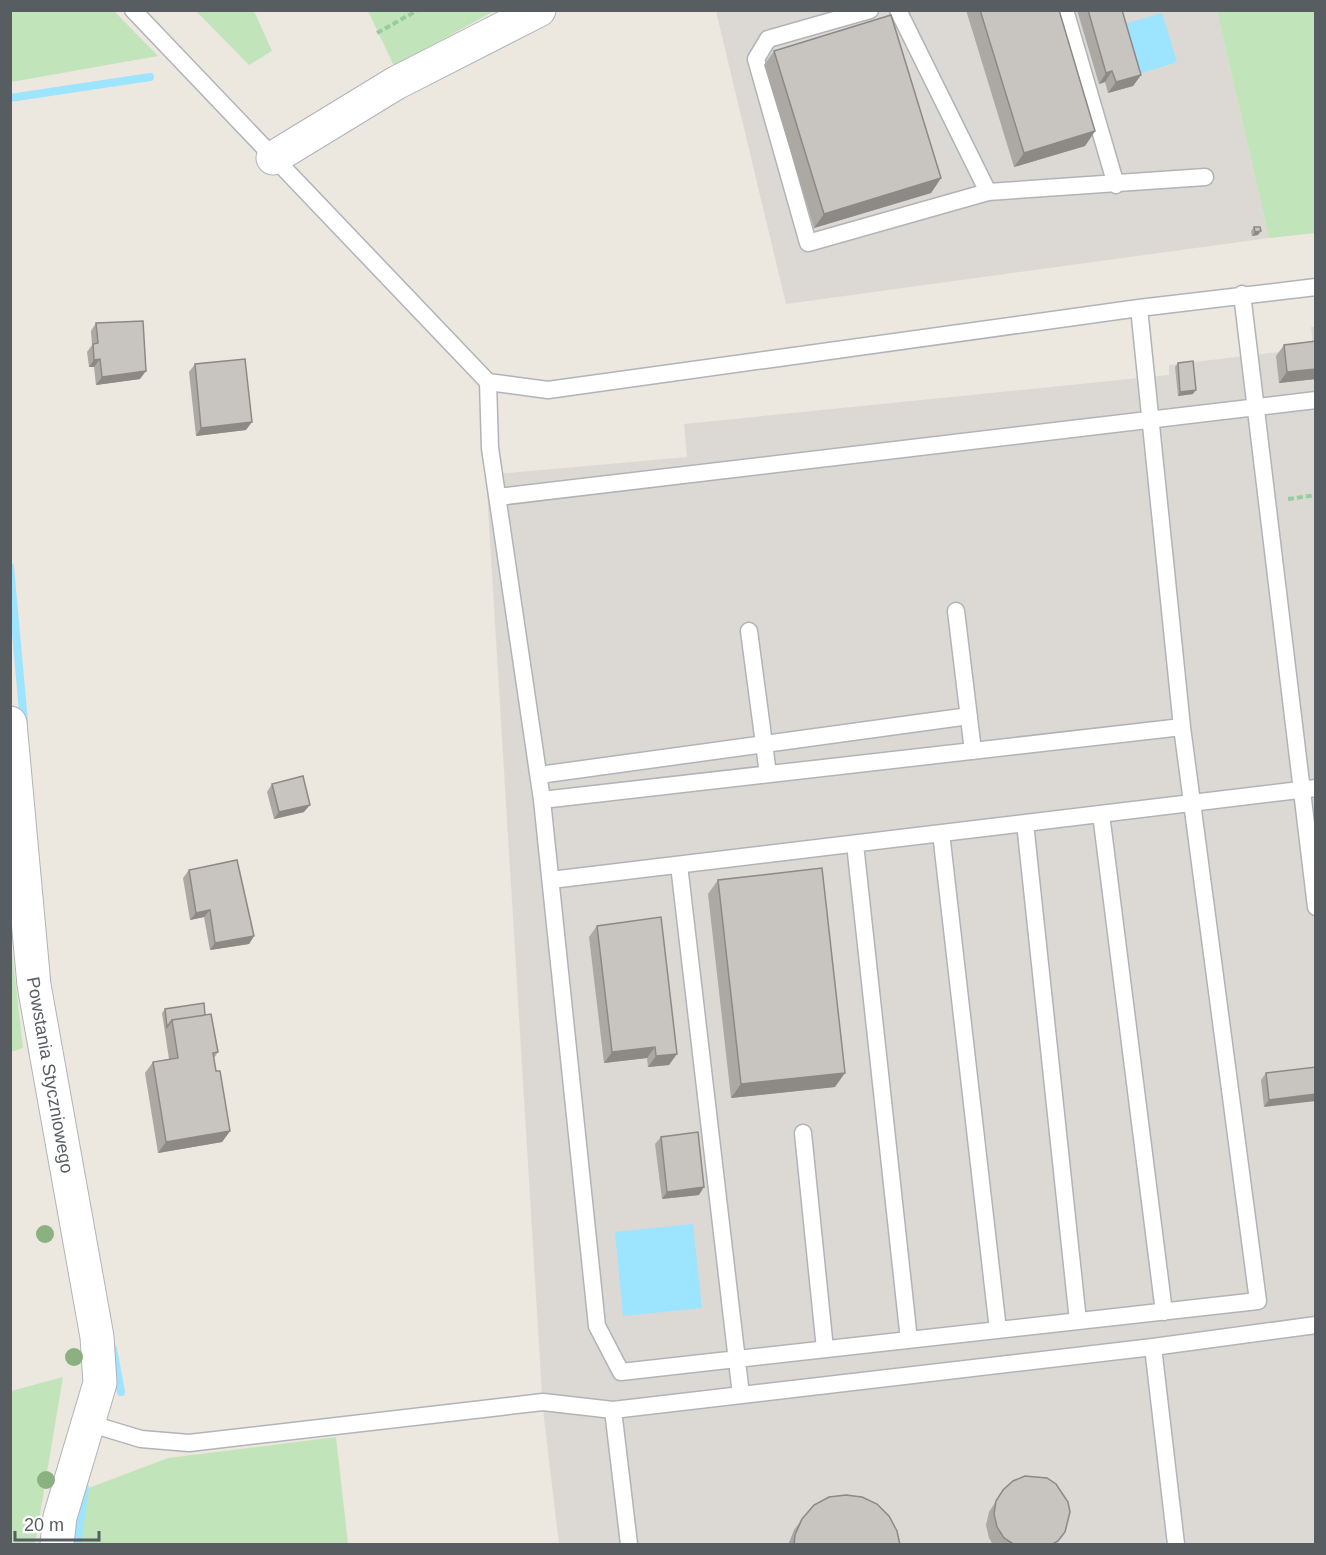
<svg xmlns="http://www.w3.org/2000/svg" width="1326" height="1555" font-family="Arial,sans-serif">
<style>
.industrial{fill:#dcd9d4}
.green{fill:#c2e4bb}
.water{fill:#9ce4ff}
.lines{fill:none;stroke-linecap:round;stroke-linejoin:round}
.stream{stroke:#9ce4ff;stroke-width:8}
.service-casing{stroke:#b0b4b8;stroke-width:19}
.minor-casing{stroke:#b0b4b8;stroke-width:35}
.path{stroke:#98cc9f;stroke-width:4;stroke-dasharray:6 3;stroke-linecap:butt}
.service{stroke:#fff;stroke-width:16}
.minor{stroke:#fff;stroke-width:33}
.tree{fill:#8cb181}
.wall{fill:#aca9a4}
.shaded-wall{fill:#8c8986}
.building{fill:#c8c4bf;stroke:#8c8986;stroke-width:1.5}
.labels{text-anchor:middle;dominant-baseline:central;stroke-width:5;stroke-linejoin:round;paint-order:stroke}
.street-label{font-size:18px;fill:#585d61;stroke:#fff}
</style>
<rect width="100%" height="100%" fill="#ece7df"/>
<path class="industrial" d="M716,11H1217L1269,238L786,304Z
M1311,327H1315V1544H559L543,1410L486,475L687,457L684,424L1169,375V365L1313,348Z"/>
<path class="green" d="M11,10L114,11L158,56L11,82Z
M196,11H254L272,51L249,65Z
M368,11H494L394,66Z
M1217,11H1315V233L1269,238Z
M11,944L23,1048L11,1052L10,945Z
M63,1377L35,1544H11V1391Z
M336,1437L348,1544H71L78,1492L168,1458Z"/>
<path class="water" d="M1162,13L1177,62L1136,75L1121,25Z
M693,1224L702,1308L623,1316L615,1232Z"/>
<g class="lines">
<path class="stream" d="M10,98L150,77
M10,567L24,722
M113,1349L121,1392
M77,1544L85,1488"/>
<g class="service-casing">
<path id="service" d="M133,10L488,382L548,390L1139,308L1316,287
M870,10L768,39L756,59L808,243L988,192
M898,10L988,192L1205,177
M1065,10L1116,185
M1242,294L1316,907
M488,382L490,448L542,800L597,1326L621,1372L1258,1301L1182,727L1139,308
M498,497L1316,400
M956,611L973,751
M749,631L768,774
M539,775L969,716
M542,800L1182,727
M1101,814L1164,1312
M1025,823L1078,1321
M941,833L998,1330
M855,844L909,1340
M679,865L741,1395
M551,880L1316,788
M803,1133L825,1349
M1153,1347L1176,1544
M613,1410L629,1544
M88,1423L141,1439L189,1443L543,1402L613,1410L1153,1347L1316,1325"/>
</g>
<g class="minor-casing">
<path id="minor" d="M273,158L396,83L539,10
M10,723L34,985L97,1337L100,1383L60,1517L57,1544"/>
</g>
<path class="path" d="M377,33L418,10
M1288,499L1316,495"/>
<use href="#service" class="service"/>
<use href="#minor" class="minor"/>
</g>
<g class="tree">
<circle cx="45" cy="1234" r="9"/>
<circle cx="74" cy="1357" r="9"/>
<circle cx="46" cy="1480" r="9"/>
</g>
<path class="wall" d="M966,10H1059L1095,131L1085,146L1014,167Z
M1077,10H1122L1141,75L1133,86L1108,93L1105,82L1099,84Z
M774,51L941,178L931,193L814,228L764,65Z
M1254,227L1258,235L1252,236L1251,231Z
M96,323L140,379L96,385L94,367H89L87,352L92,345L91,331Z
M1316,341V379L1279,383L1276,356L1284,345Z
M1178,363L1193,394L1178,396L1175,367Z
M195,364L246,430L196,436L189,372Z
M272,784L304,812L274,819L267,792Z
M189,870L254,936L249,944L210,950L204,917L190,920L183,878Z
M718,880L835,1087L731,1098L708,894Z
M597,926L669,1065L648,1067L647,1058L604,1063L589,937Z
M165,1009L205,1015L218,1052L214,1058L216,1071L230,1131L222,1142L158,1153L145,1073L153,1062L169,1059L162,1013Z
M1316,1067L1264,1107L1261,1080L1266,1073Z
M661,1137L699,1195L662,1199L655,1144Z
M1003,1490L1056,1545H993L989,1538L986,1525L989,1512Z
M802,1519L900,1545H788L794,1530Z"/>
<path class="shaded-wall" d="M1112,71L1105,82L1099,84L1106,73Z
M1141,75L1133,86L1108,93L1116,82Z
M1095,131L1085,146L1014,167L1024,153Z
M941,178L931,193L814,228L824,214Z
M1261,231L1258,235L1252,236L1255,232Z
M100,359L94,367H89L94,360Z
M1316,369V379L1279,383L1287,372Z
M146,371L140,379L96,385L102,377Z
M1196,390L1193,394L1178,396L1180,392Z
M252,422L246,430L196,436L201,428Z
M310,805L304,812L274,819L279,812Z
M210,910L204,917L190,920L196,913Z
M254,936L249,944L210,950L215,943Z
M655,1047L647,1058L604,1063L612,1052Z
M677,1054L669,1065L648,1067L656,1056Z
M845,1073L835,1087L731,1098L741,1084Z
M1316,1094V1101L1264,1107L1269,1100Z
M230,1131L222,1142L158,1153L166,1142Z
M704,1187L699,1195L662,1199L667,1192Z"/>
<path class="building" d="M980,10H1059L1095,131L1024,153Z
M1088,10H1122L1141,75L1116,82L1112,71L1106,73Z
M891,15L941,178L824,214L774,51Z
M1254,227H1260L1261,231L1255,232Z
M143,321L146,371L102,377L100,359L94,360L93,344L98,343L96,323Z
M1316,341V369L1287,372L1284,345Z
M245,359L252,422L201,428L195,364Z
M1193,361L1196,390L1180,392L1178,363Z
M303,776L310,805L279,812L272,784Z
M237,860L254,936L215,943L210,910L196,913L189,870Z
M822,868L845,1073L741,1084L718,880Z
M661,917L677,1054L656,1056L655,1047L612,1052L597,926Z
M204,1003L205,1015L172,1020L167,1027L165,1009Z
M211,1014L218,1052L213,1053L216,1071H220L230,1131L166,1142L153,1062L178,1058L172,1020Z
M1316,1067V1094L1269,1100L1266,1073Z
M698,1132L704,1187L667,1192L661,1137Z
M1025,1476L1047,1478L1056,1484L1068,1502L1070,1512L1065,1532L1058,1541L1051,1545H1015L1004,1538L997,1527L994,1514L996,1501L1003,1490L1013,1481Z
M846,1495L862,1497L877,1504L889,1516L897,1531L900,1545H794L795,1535L802,1519L814,1505L829,1497Z"/>
<g class="labels">
<g class="street-label">
<text transform="translate(50 1075) rotate(80)">Powstania Styczniowego</text>
</g>
</g>
<rect width="1326" height="1555" fill="none" stroke="#585d61" stroke-width="24"/>
<path d="M15 1531v9h84v-9" fill="none" stroke="#585d61" stroke-width="3"/>
<text x="24" y="1531" font-size="18" fill="#585d61" stroke="#ffffff" stroke-width="4.5" paint-order="stroke">20 m</text>
</svg>
